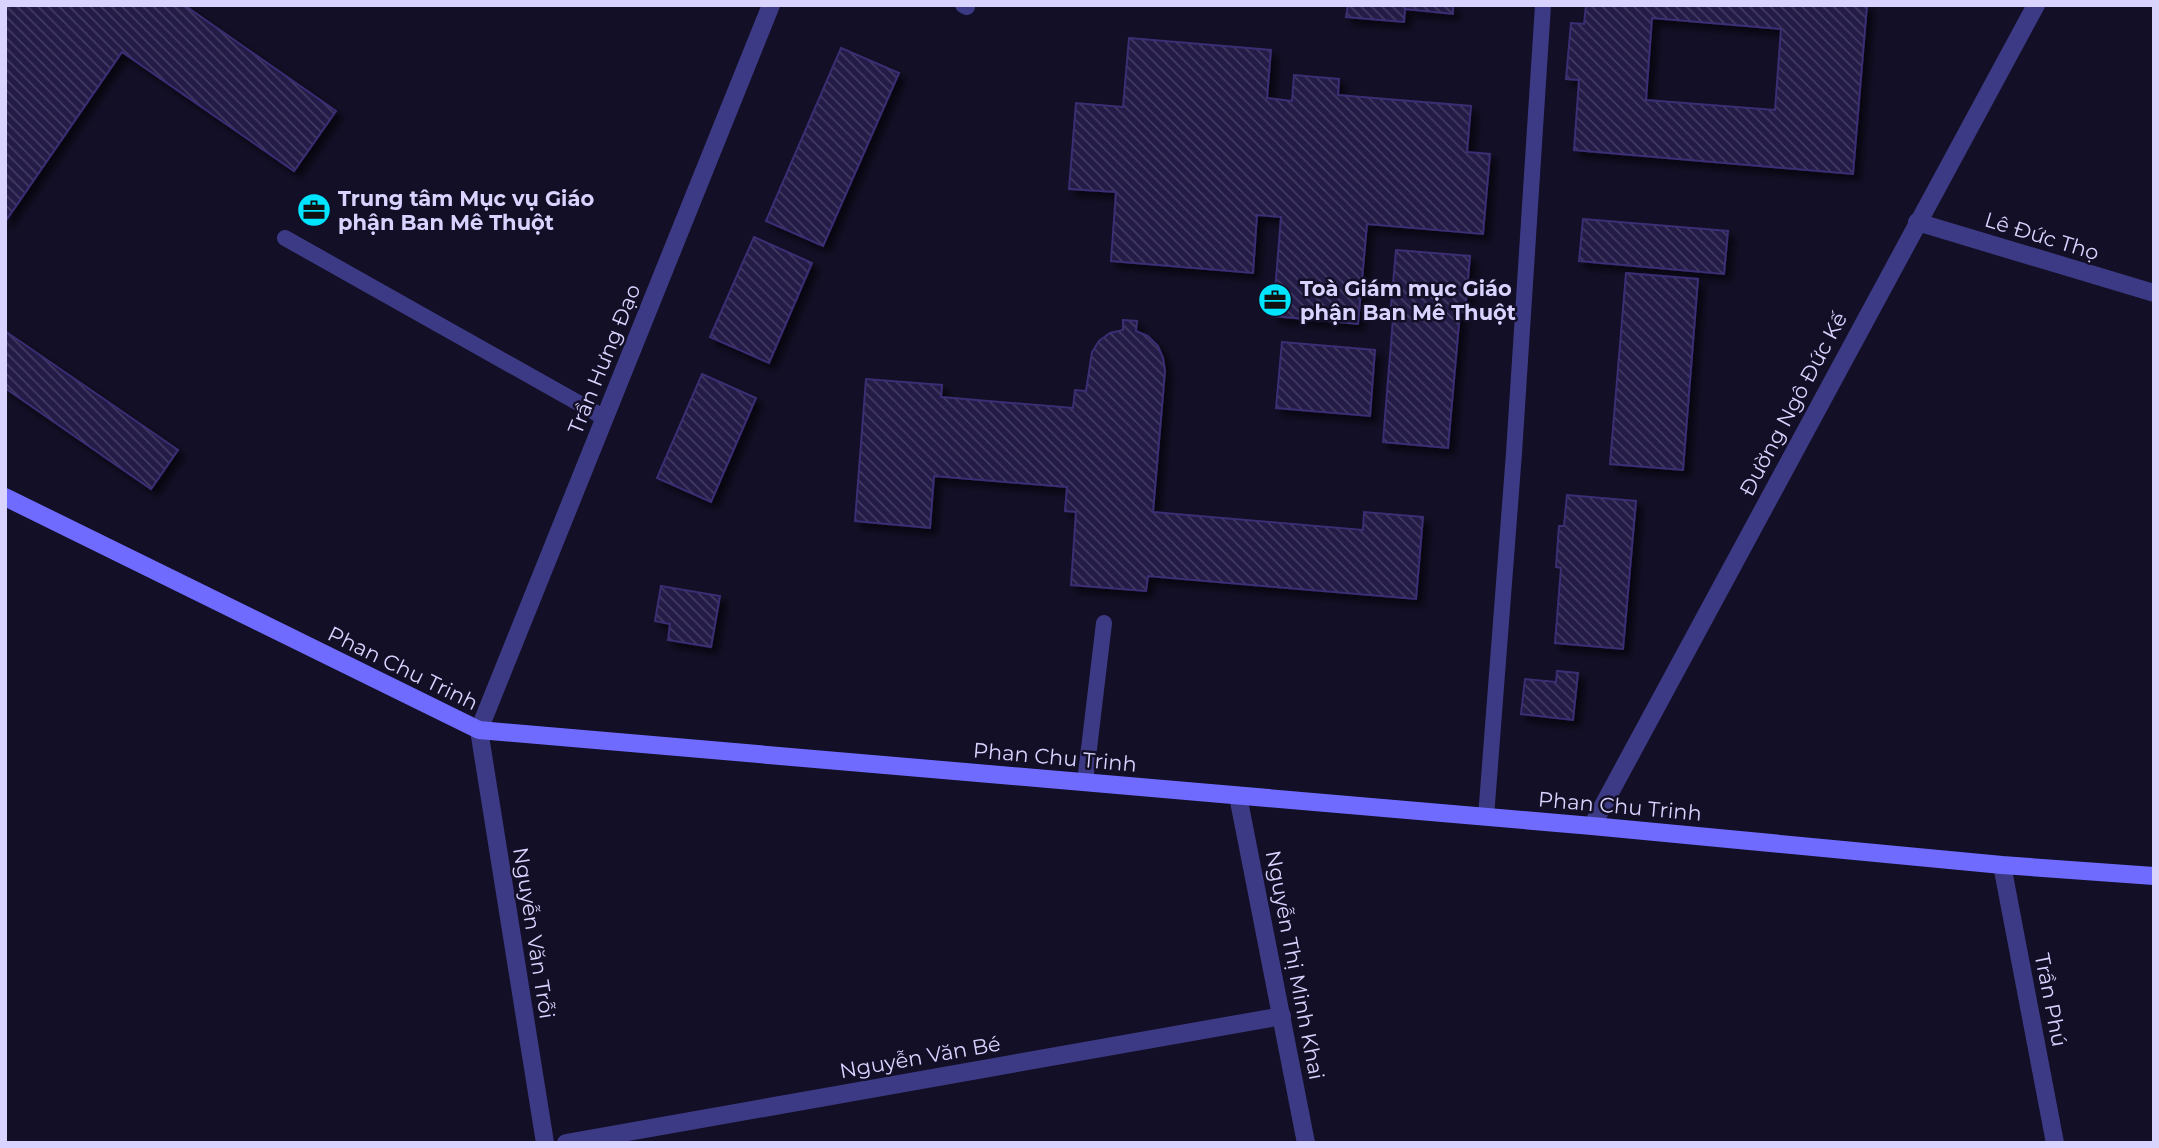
<svg xmlns="http://www.w3.org/2000/svg" width="2159" height="1148" font-family="Montserrat,sans-serif">
<style>
.building{fill:url(#building-back-hatch);stroke:#3b2d73;stroke-width:2;fill-rule:evenodd;filter:url(#shadow)}
.lines{fill:none;stroke-linecap:round;stroke-linejoin:round}
.service{stroke:#3d3a85;stroke-width:16}
.minor{stroke:#3d3a85;stroke-width:18}
.tertiary{stroke:#3d3a85;stroke-width:18}
.secondary{stroke:#6f6bff;stroke-width:18}
.labels{text-anchor:middle;dominant-baseline:central;stroke-width:5;stroke-linejoin:round;paint-order:stroke}
.poi-label{font-size:21px;font-weight:bold;fill:#d9d4ff;stroke:#130f26;text-anchor:start}
.street-label{font-size:21px;fill:#d9d4ff;stroke:#130f26}
</style>
<defs>
<pattern id="building-back-hatch" width="6" height="6" patternUnits="userSpaceOnUse" patternTransform="scale(1.75)"><rect width="6" height="6" fill="#241b47"/><path d="M-1 5l2 2M0 0l6 6M5-1l2 2" fill="none" stroke="#433b63"/></pattern>
<filter id="shadow"><feDropShadow dx="6" dy="6" stdDeviation="3.5" flood-color="#0009"/></filter>
</defs>
<rect width="100%" height="100%" fill="#130f26"/>
<path class="building" d="M5,5H184L336,111L294,171L122,52L5,222Z
M1348,5H1453V14L1405,9L1404,22L1346,17Z
M1586,5H1867L1853,174L1574,150L1579,80L1566,79L1571,23L1584,24ZM1652,18L1781,29L1775,110L1646,100Z
M1129,38L1271,50L1267,98L1292,101L1294,75L1339,79L1338,95L1471,106L1467,152L1490,154L1483,234L1367,224L1358,324L1273,316L1281,217L1257,215L1253,273L1111,261L1116,192L1069,189L1076,103L1123,107Z
M841,48L899,73L823,246L766,221Z
M1583,219L1728,231L1724,274L1579,261Z
M754,237L812,263L769,363L710,337Z
M1396,250L1470,256L1465,312H1460L1448,448L1383,442L1394,306H1391Z
M1626,273L1698,279L1683,470L1610,464Z
M1123,320L1137,321L1136,331L1148,336L1158,346L1163,358L1165,371L1153,512L1363,530L1364,512L1423,517L1416,599L1148,576L1146,591L1071,585L1076,512L1065,511L1067,487L934,476L930,528L855,521L866,379L942,385L941,397L1073,408L1075,390L1086,391L1092,352L1099,341L1110,333L1123,330Z
M5,331L178,450L151,489L5,388Z
M1282,342L1375,350L1370,416L1276,408Z
M702,374L756,398L711,502L657,478Z
M1567,495L1636,501L1623,649L1555,643L1561,568L1556,567L1559,526H1564Z
M661,586L720,596L711,647L668,640L670,624L655,621Z
M1557,671L1578,673L1573,720L1521,714L1525,679L1556,682Z"/>
<g class="lines">
<path class="service" d="M963,5L967,7
M285,238L605,418
M1085,782L1104,623
M1486,817L1514,453L1543,5"/>
<path class="minor" d="M1917,222L2154,293
M479,730L545,1143
M1592,826L2036,5
M2002,865L2055,1143
M566,1143L1282,1016"/>
<path class="tertiary" d="M479,730L771,5
M1238,796L1306,1143"/>
<path class="secondary" d="M5,497L479,730L1592,826L2002,865L2154,876"/>
</g>
<defs>
<g id="office-disc" transform="scale(1.75)"><circle r="9.5" fill="#00e5ff" stroke="#130f26"/><path d="M-6-3h4V-5.5h4V-3h4V5H-6ZM-1-4.5V-3h2v-1.5ZM-6 0V1H6V0Z" fill="#111"/></g>
</defs>
<g fill-rule="evenodd">
<use href="#office-disc" x="314" y="210"/>
<use href="#office-disc" x="1275" y="300"/>
</g>
<g class="labels">
<g class="poi-label">
<text x="338" y="198">Trung tâm Mục vụ Giáo<tspan x="338" dy="24">phận Ban Mê Thuột</tspan></text>
<text x="1300" y="288">Toà Giám mục Giáo<tspan x="1300" dy="24">phận Ban Mê Thuột</tspan></text>
</g>
<g class="street-label">
<text transform="translate(2042 236) rotate(17)">Lê Đức Thọ</text>
<text transform="translate(604 359) rotate(-68)">Trần Hưng Đạo</text>
<text transform="translate(1793 404) rotate(-62)">Đường Ngô Đức Kế</text>
<text transform="translate(403 668) rotate(26)">Phan Chu Trinh</text>
<text transform="translate(1055 757) rotate(5)">Phan Chu Trinh</text>
<text transform="translate(1620 806) rotate(5)">Phan Chu Trinh</text>
<text transform="translate(534 933) rotate(81)">Nguyễn Văn Trỗi</text>
<text transform="translate(1295 965) rotate(79)">Nguyễn Thị Minh Khai</text>
<text transform="translate(2051 1000) rotate(79)">Trần Phú</text>
<text transform="translate(920 1057) rotate(-10)">Nguyễn Văn Bé</text>
</g>
</g>
<rect width="2159" height="1148" fill="none" stroke="#d9d4ff" stroke-width="14"/>
</svg>
